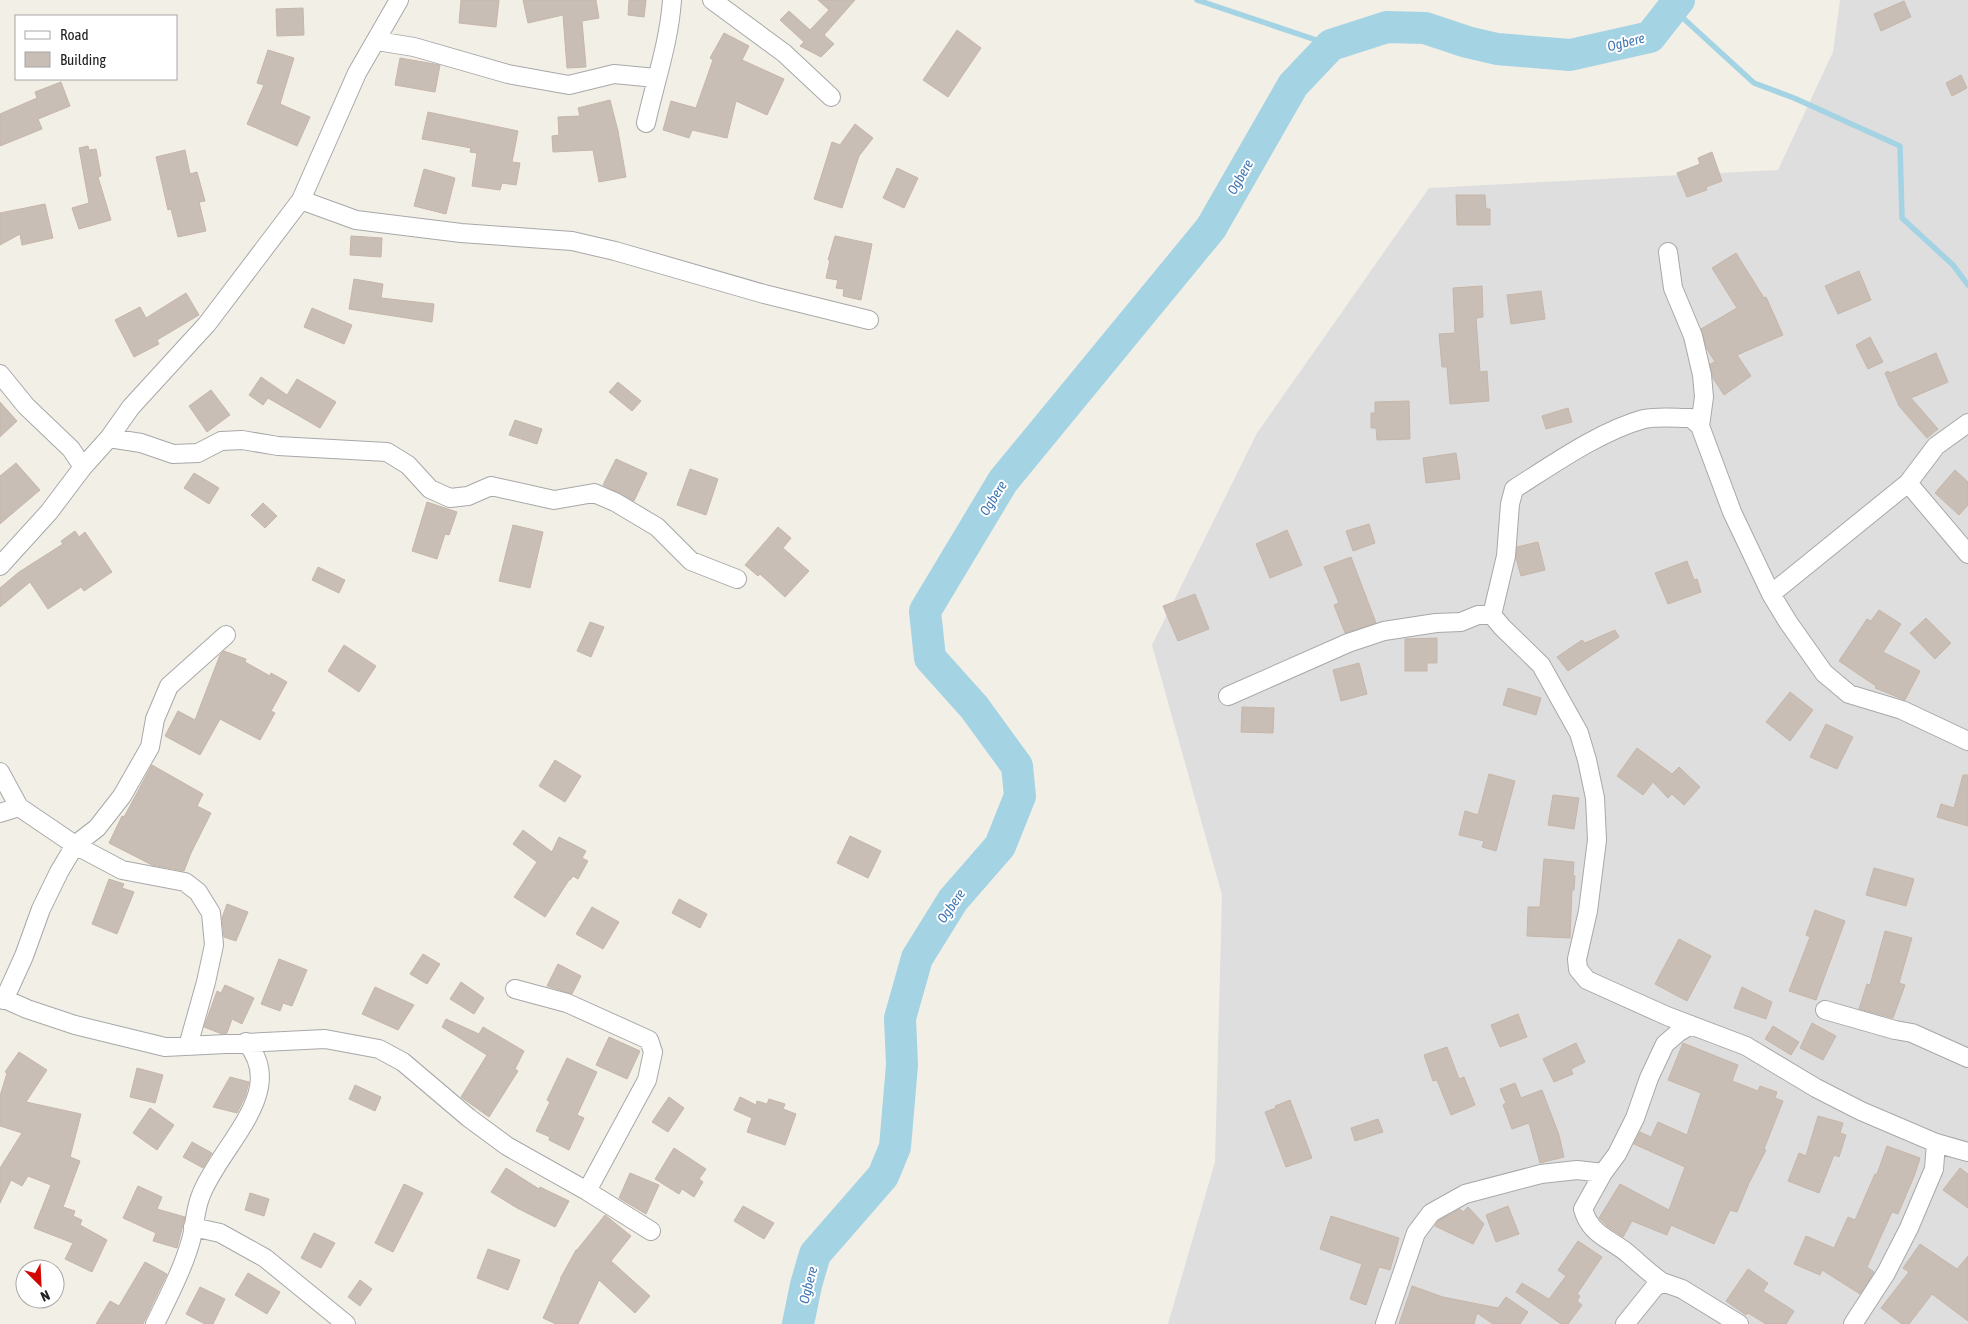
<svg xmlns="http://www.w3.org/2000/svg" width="1968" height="1324" font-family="'Asap Condensed',sans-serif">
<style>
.residential{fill:#dfdede}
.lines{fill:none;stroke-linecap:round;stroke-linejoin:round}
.stream{stroke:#a4d3e4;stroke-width:5.5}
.river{stroke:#a4d3e4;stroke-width:32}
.building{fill:#c8beb6;stroke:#c6b6a8}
.street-casing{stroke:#a8a8a8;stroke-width:20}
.street{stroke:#fff;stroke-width:18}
.labels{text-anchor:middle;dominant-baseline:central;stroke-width:4;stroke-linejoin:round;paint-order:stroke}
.water-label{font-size:14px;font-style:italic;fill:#4076b3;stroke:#fff}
</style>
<rect width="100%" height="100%" fill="#f2efe7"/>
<path class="residential" d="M1840,0H1968V1324H1168L1215,1162L1222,895L1152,645L1257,433L1429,188L1778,170L1833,52Z"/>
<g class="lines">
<path class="stream" d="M1197,0L1331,45
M1672,8L1754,83L1794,98L1900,146L1902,218L1953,265L1968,285"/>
<path class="river" d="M798,1324L806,1285L815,1254L883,1176L895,1147L902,1065L900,1018L917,958L953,900L1000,846L1020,796L1017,766L974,707L930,658L925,611L1003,481L1211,228L1293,85L1331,45L1387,27L1425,28L1467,42L1497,49L1570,55L1650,37L1679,0"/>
</g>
<path class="building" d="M461,0H499L496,27L459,23Z
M523,0H596L599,18L582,21L586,67L567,68L563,15L528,23Z
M629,0H646L644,17L628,15Z
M818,0H855L824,35L834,44L821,57L800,46L804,42L780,20L789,11L810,30L829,10Z
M1904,1L1911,17L1881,31L1874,14Z
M303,8L304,35L277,36L276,9Z
M957,30L981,48L948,97L923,80Z
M724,33L749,46L742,60L784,79L767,115L736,101L727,138L692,130L689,138L663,130L671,101L696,108L713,60L710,58Z
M268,50L294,58L280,104L310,117L297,146L247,124L264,85L257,83Z
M400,58L440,65L435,92L395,85Z
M1961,75L1967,88L1952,96L1946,83Z
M61,82L70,106L38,119L42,129L0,146V114L37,98L35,92Z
M610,100L618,131L626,177L599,182L593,150L553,152L552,136L559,135L558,117L580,116L578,108Z
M428,112L518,131L512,162L520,163L516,185L502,183L500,190L472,186L477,153L470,152L471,148L422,139Z
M855,124L873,138L859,156L842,208L814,199L832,142L840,145Z
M88,146L89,150L96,149L101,176L98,177L111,220L79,229L72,208L89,203L79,148Z
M185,150L190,174L197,172L205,201L199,202L206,231L178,237L171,209L168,210L156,157Z
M1712,152L1722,181L1706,187L1707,190L1687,197L1677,173L1700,164L1698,158Z
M897,168L918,178L904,208L883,198Z
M424,169L455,178L446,214L414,206Z
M1456,195H1485L1486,209H1490V225H1457Z
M45,204L53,238L22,245L20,234L0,245V213Z
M351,236L382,238L381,257L350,255Z
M835,236L872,244L861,300L843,296L844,289L836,288L838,280L826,278L830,260H828Z
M1736,253L1764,298L1766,297L1783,335L1737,355L1751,376L1724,395L1713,378L1710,364L1715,362L1707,349L1701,329L1737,308L1712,268Z
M1859,271L1871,300L1838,314L1825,286Z
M354,279L383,284L381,298L434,304L432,322L349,309Z
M1482,286L1483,317L1476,318L1480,372L1487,371L1489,401L1450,404L1447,367H1442L1439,334L1455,333L1453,288Z
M1541,291L1545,319L1511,324L1507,295Z
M186,293L199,315L157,340L159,344L134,357L115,320L140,307L146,318Z
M312,308L352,325L344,344L304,327Z
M1870,337L1883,362L1868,369L1856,345Z
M1936,353L1948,382L1911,398L1938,429L1927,438L1899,406L1885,373L1888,371L1890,373Z
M261,377L287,395L297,379L336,402L320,428L268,398L263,405L249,395Z
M618,382L641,401L632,411L609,392Z
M211,390L230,415L207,432L189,406Z
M1409,401L1410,439L1377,440L1376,428H1371V413H1375V402Z
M0,402L17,421L0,437Z
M1568,408L1572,422L1546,429L1542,416Z
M515,420L542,429L537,444L509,435Z
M1456,453L1460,479L1426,483L1423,458Z
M616,459L647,473L634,501L603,485Z
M16,463L40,490L0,524V476Z
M690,469L718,479L706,515L677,505Z
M1955,470L1968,482V505L1959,515L1935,493Z
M194,473L219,488L209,504L184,488Z
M427,502L457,512L449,535L445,534L437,559L412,551Z
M263,503L277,516L265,528L251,515Z
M1369,524L1375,543L1353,551L1346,531Z
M513,525L543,532L530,588L499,581Z
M778,527L791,538L783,548L809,571L785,597L760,574L758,576L745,565Z
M1287,530L1302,565L1270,578L1256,544Z
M75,531L79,537L85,532L112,572L84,591L81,587L48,609L30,582L0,607V588L19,572L63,544L61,541Z
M1538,542L1545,570L1521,576L1516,558L1517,547Z
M1351,557L1376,623L1345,633L1334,605L1339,603L1324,567Z
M1687,561L1694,580L1697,579L1701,592L1668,604L1655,573Z
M318,567L345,580L339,593L312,580Z
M1195,594L1209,629L1178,641L1163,606Z
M1879,610L1901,624L1883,652L1920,671L1905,700L1875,688L1876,686L1839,661L1867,619L1871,621Z
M1926,618L1951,643L1935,659L1910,633Z
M590,622L604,627L591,657L577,651Z
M1615,630L1619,637L1568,671L1557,657L1582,640L1585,643Z
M1437,638V663H1427V671H1405V639Z
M344,645L376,666L359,692L328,671Z
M224,651L246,659L245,662L270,676L271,673L287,682L271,711L275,713L260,740L220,719L200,755L165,736L178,711L195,720L220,655Z
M1359,663L1367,694L1341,701L1333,670Z
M1508,688L1541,698L1536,715L1503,705Z
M1790,692L1813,710L1790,741L1766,722Z
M1242,707L1274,708L1273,733L1241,732Z
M1826,724L1853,737L1837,769L1810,757Z
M1637,748L1672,774L1679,767L1700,787L1684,805L1672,794L1668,798L1653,782L1643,795L1617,776Z
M555,760L581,776L565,802L539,786Z
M152,765L203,794L197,806L211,813L191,853L184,871L152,865L109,843L122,816L124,817Z
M1489,774L1515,781L1496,851L1482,847L1484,841L1459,835L1465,811L1478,815Z
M1963,775H1968V826L1937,817L1941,804L1954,808Z
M1553,795L1579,798L1574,829L1548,825Z
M523,830L552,852L559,837L586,851L582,858L588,861L578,879L573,876L570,880H569L545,917L514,897L537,862L513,844Z
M850,836L881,851L868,878L837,863Z
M1544,859L1574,862L1573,875L1575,876L1574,890H1572L1570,938L1527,936L1528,907H1540Z
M1874,868L1914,879L1906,906L1866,895Z
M109,879L124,884L122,888L134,892L117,934L92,924Z
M679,899L707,914L700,928L672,913Z
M227,904L248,912L236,941L224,937L222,918Z
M592,907L619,922L603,949L576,934Z
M1815,910L1845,921L1816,1000L1789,991L1810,937L1806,935Z
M1885,931L1912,938L1899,983L1905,985L1893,1018L1859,1009L1867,984L1870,985Z
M1679,939L1711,956L1687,1001L1655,984Z
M423,954L440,964L427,984L410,974Z
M279,959L307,970L292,1006L283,1003L280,1011L261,1004Z
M558,964L581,976L572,994L547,986Z
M461,982L484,998L474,1014L450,999Z
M225,985L254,998L242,1024L232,1019L227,1033L222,1034L204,1027L217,991L221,993Z
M375,987L414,1005L398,1030L362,1014Z
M1742,987L1772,1002L1766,1019L1734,1008Z
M1518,1014L1527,1037L1500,1047L1491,1025Z
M446,1019L479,1034L483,1027L524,1051L515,1069L518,1071L489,1117L461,1097L487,1055L442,1027Z
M1812,1023L1836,1036L1823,1060L1800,1048Z
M1773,1026L1799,1042L1791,1055L1765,1039Z
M609,1037L640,1051L627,1079L596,1065Z
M1576,1043L1585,1062L1571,1069L1573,1074L1554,1082L1543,1059Z
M1683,1043L1738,1065L1732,1081L1758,1091L1760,1086L1777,1092L1775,1098L1783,1101L1764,1149L1766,1150L1749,1183L1737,1212L1730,1210L1714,1244L1671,1225L1667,1235L1632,1221L1623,1237L1607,1226L1599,1218L1620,1184L1669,1210L1685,1167L1634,1144L1640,1132L1651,1137L1658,1122L1687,1135L1701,1093L1668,1080Z
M1447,1047L1459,1079L1464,1077L1475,1105L1451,1115L1437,1080L1433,1081L1424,1055Z
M19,1052L47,1070L26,1102L81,1114L70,1157L80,1161L63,1207L75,1211L73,1216L82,1220L80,1225L107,1240L92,1272L65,1259L73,1243L34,1228L51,1185L28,1176L22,1186L11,1180L0,1203V1168L22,1133L0,1126V1096L7,1073L5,1072Z
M567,1058L597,1072L577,1115L584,1118L569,1150L549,1140L550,1137L536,1131L550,1102L547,1100Z
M137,1068L163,1075L155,1103L130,1097Z
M230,1077L249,1082L245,1097L237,1113L213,1107Z
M1515,1083L1521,1098L1542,1090L1559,1135L1564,1157L1540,1163L1529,1123L1512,1129L1503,1105L1506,1103L1500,1089Z
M355,1085L381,1097L375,1111L349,1099Z
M669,1097L684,1108L668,1132L652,1122Z
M740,1097L756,1105L757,1101L767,1104L769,1099L785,1104L783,1109L796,1114L785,1145L747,1132L752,1118L734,1110Z
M1290,1100L1312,1158L1286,1167L1265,1112L1276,1108L1275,1106Z
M150,1108L174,1125L157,1150L133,1133Z
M1818,1116L1843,1123L1840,1133L1846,1135L1839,1157L1834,1155L1819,1193L1788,1181L1799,1153L1806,1156Z
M1378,1119L1383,1132L1355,1141L1351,1128Z
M192,1142L212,1153L203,1168L183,1157Z
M1887,1146L1920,1158L1915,1174L1898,1214L1892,1212L1867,1267L1874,1272L1860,1294L1822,1270L1820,1275L1794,1264L1806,1236L1834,1248L1848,1217L1855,1220L1875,1174H1877Z
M674,1148L706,1169L699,1179L703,1182L694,1197L682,1189L679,1194L655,1179Z
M506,1168L539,1189L540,1187L569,1201L555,1227L517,1208L491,1192Z
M1960,1168L1968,1174V1208L1943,1190Z
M630,1173L659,1185L646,1214L619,1198Z
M404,1184L423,1193L393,1252L375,1243Z
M138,1186L162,1197L157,1209L185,1217L177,1248L153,1241L156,1233L123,1218Z
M250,1193L269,1199L264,1216L245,1210Z
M743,1206L774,1223L764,1239L734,1221Z
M1508,1206L1519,1234L1496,1242L1486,1215Z
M1468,1207L1484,1224L1473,1244L1435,1226L1438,1221L1460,1209L1463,1212Z
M605,1215L631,1236L611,1261L650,1296L635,1313L599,1280L578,1324H556L543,1318L561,1279H560L576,1250H577Z
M1331,1216L1399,1238L1390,1270L1379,1267L1366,1305L1350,1299L1362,1264L1320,1249Z
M314,1233L335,1243L321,1268L301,1258Z
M1578,1241L1602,1257L1577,1294L1580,1296L1577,1301L1582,1305L1568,1324H1561L1516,1292L1522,1283L1549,1299L1566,1276L1558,1270Z
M1920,1244L1957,1269L1968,1256V1321L1932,1294L1909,1324H1902L1881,1308L1909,1272L1903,1268Z
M488,1249L520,1260L508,1290L477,1278Z
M145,1262L167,1274L143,1324H96L110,1301L119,1306Z
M1748,1269L1768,1283L1763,1291L1794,1311L1786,1324H1766L1748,1313L1746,1315L1726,1301Z
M248,1273L280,1292L267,1314L235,1295Z
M360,1280L372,1289L360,1306L348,1297Z
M1412,1286L1443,1297L1498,1308L1506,1297L1528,1312L1520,1324H1493L1477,1313L1474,1324H1399Z
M200,1287L225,1299L213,1324H205L186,1314Z"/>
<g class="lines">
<g class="street-casing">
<path id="street" d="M712,0L784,53L831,97
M377,41L414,47L508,74L569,85L614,74L656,78
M646,123C655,82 669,43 672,0
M301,200L356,220L461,233L572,241L615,251L764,294L869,320
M1668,252L1673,288L1693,336L1702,375L1704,397L1700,426
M0,374L26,406L71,449L83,467
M109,438L141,443L173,454L198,453L221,441L242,440L278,446L387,452L408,465L430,489L450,498L468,496L491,486L554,500L594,493L615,502L657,527L691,561L737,579
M1908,483L1936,446L1968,423
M0,566L49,512L83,467L109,438L131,407L207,324L301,200L357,73L399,0
M1771,594L1908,483L1968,554
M1492,615L1506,556L1510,504L1514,489C1552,465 1600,431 1644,419C1658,416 1676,418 1691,418L1700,426L1732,512L1771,594L1788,622L1824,673L1849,694L1902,710L1968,741
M1228,696L1348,643L1384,631L1436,623L1461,622L1478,615H1492L1502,627L1541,665L1579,733L1587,760L1595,798L1597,840L1588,911L1577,959L1578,969L1587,980L1667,1016L1746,1046L1816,1088L1861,1111L1936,1143L1968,1152
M0,772L19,807L75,845L122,870L185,882L198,892L211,913L214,945L206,982L188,1046
M0,813L19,807
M515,989L567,1003L649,1040L653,1052L647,1080L587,1191
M0,997L27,1009L75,1025L165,1047L325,1039L379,1049L403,1062L469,1118L507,1146L587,1191L651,1231
M4,1000L24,956L41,909L59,872L75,845L97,828L122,796L150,747L155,719L169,686L226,635
M1825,1010L1895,1030L1912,1033L1968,1058
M193,1227L220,1233L265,1258L346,1324
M1662,1282C1649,1273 1638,1262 1626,1252C1608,1238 1590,1234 1583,1209L1603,1173L1617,1154L1635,1118L1649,1078L1665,1044L1679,1032L1691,1025
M155,1324C168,1297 183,1269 191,1240C195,1225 195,1209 201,1195C214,1161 253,1122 259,1087C262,1070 257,1055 246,1042
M1385,1324L1416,1233L1431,1213L1465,1194L1541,1174L1577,1170L1603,1173
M1625,1324L1654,1288L1662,1282L1682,1289L1739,1324
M1853,1324L1886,1273L1909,1228L1934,1169L1936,1143"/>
</g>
<use href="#street" class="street"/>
</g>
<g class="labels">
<g class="water-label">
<text transform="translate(1626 42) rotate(-14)">Ogbere</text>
<text transform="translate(1240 177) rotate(-60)">Ogbere</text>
<text transform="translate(993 498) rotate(-58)">Ogbere</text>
<text transform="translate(951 906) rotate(-55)">Ogbere</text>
<text transform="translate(808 1285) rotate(-76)">Ogbere</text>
</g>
</g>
<rect x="15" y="15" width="162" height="65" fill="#ffffff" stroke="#a6a6a6"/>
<rect x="25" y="31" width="25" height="8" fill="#ffffff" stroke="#a6a6a6"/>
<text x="60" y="40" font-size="15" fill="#212121">Road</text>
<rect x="25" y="52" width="25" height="15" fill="#c8beb6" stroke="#a6a6a6"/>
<text x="60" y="65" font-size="15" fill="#212121">Building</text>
<g transform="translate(40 1284) rotate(156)"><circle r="24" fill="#ffffff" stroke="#a6a6a6"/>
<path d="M0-4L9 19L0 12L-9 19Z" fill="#d20800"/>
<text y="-8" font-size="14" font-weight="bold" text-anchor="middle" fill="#212121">N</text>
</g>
</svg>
